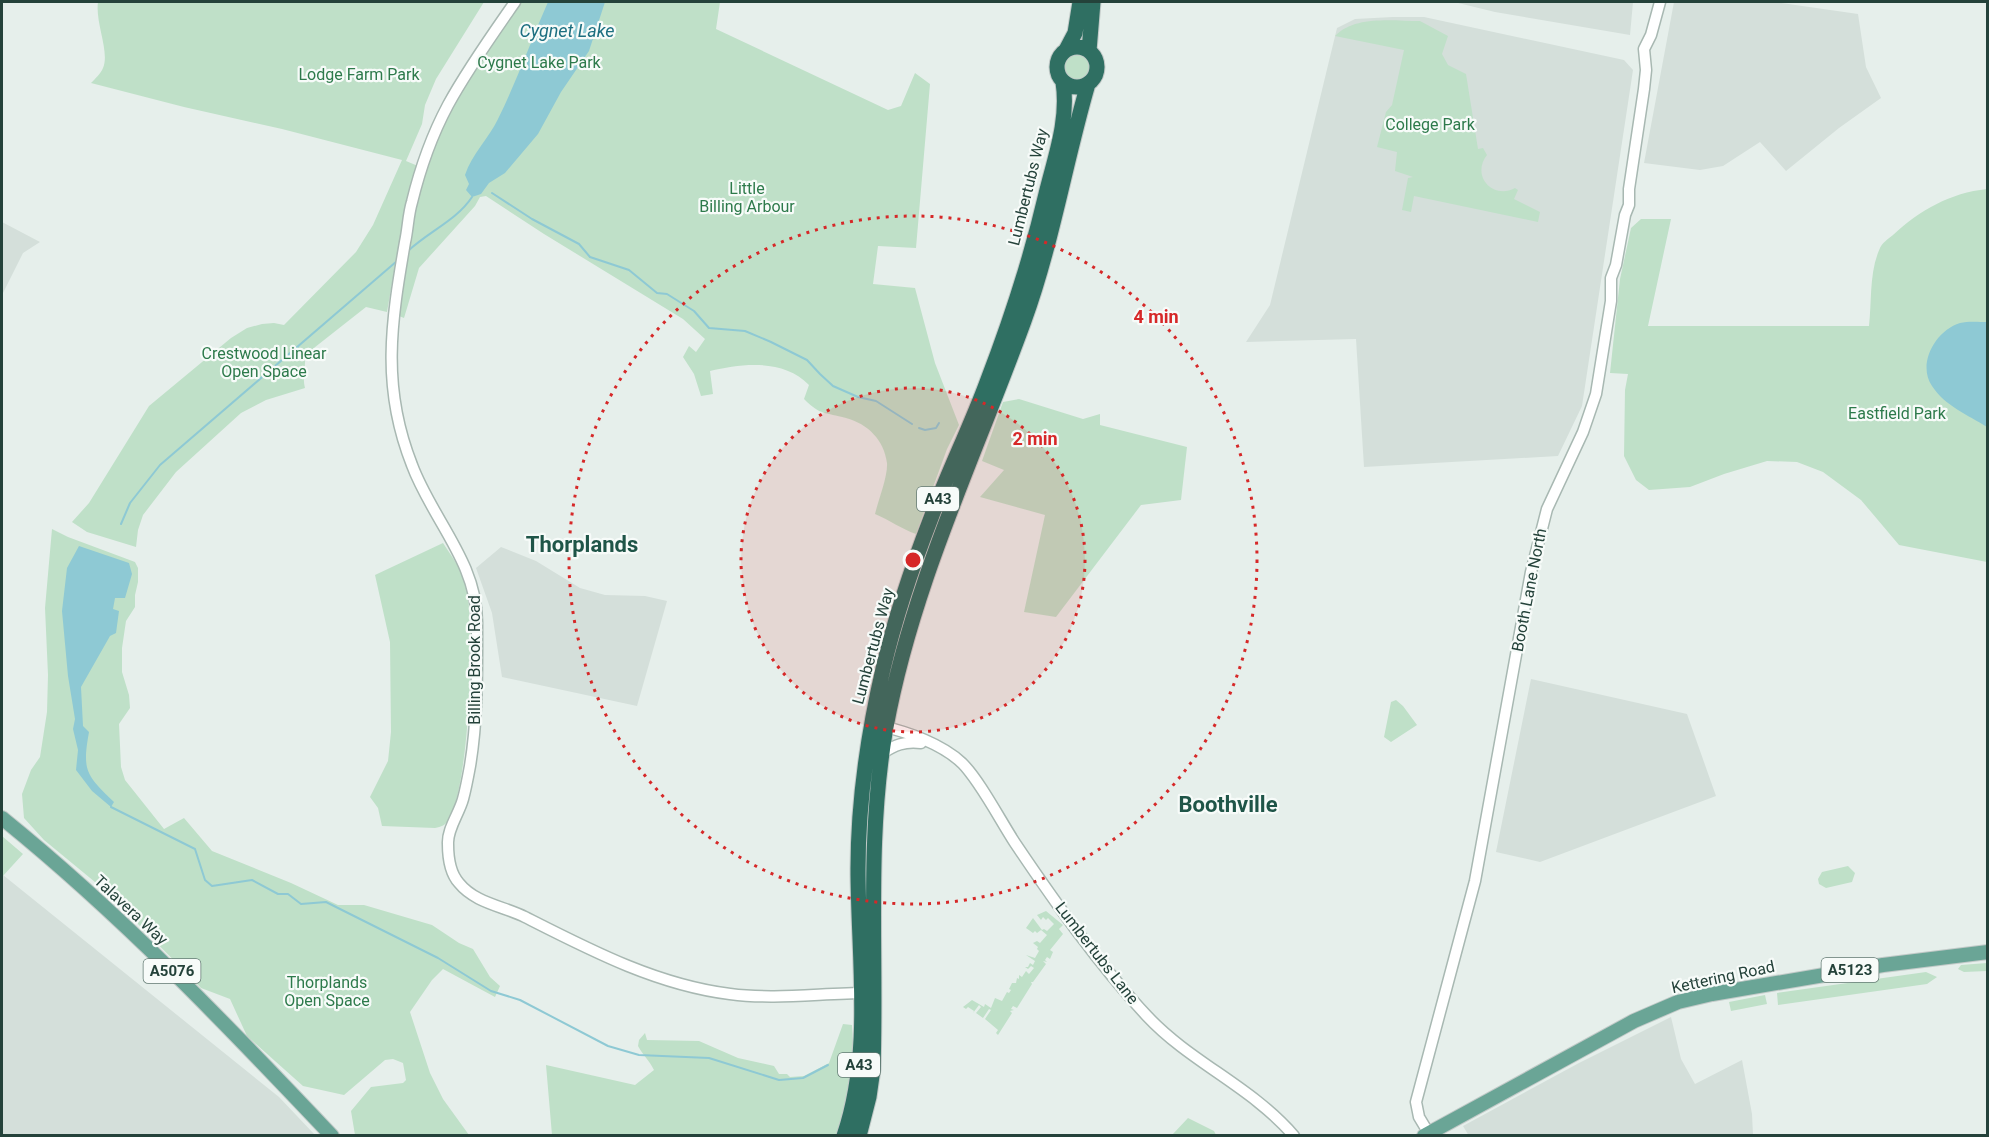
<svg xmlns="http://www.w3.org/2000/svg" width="1989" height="1137" font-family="Roboto,sans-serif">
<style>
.built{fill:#d4dfda}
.green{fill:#bfe0c8}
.water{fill:#8ec9d4}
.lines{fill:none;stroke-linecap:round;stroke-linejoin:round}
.stream{stroke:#8ec9d4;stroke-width:2}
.minor-casing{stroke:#a8b8b2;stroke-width:13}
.major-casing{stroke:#c2cac8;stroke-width:16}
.highway-casing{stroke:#c2cac8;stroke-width:17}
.minor{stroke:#fff;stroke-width:10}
.major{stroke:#6aa596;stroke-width:14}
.highway{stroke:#2f6f62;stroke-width:15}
.ring{fill:none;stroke:#d62828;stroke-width:3;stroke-dasharray:3 6}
.labels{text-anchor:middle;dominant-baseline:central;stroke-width:4.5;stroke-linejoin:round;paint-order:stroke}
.shield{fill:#f7fbf9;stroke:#637a73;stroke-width:1.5}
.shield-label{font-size:15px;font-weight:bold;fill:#24423a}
.park-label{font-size:16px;fill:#2d7a4b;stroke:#f7fbf9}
.street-label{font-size:16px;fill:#24423a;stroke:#f7fbf9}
.water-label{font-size:18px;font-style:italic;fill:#1c6f80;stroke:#f7fbf9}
.district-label{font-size:22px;font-weight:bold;fill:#1f5548;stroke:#f7fbf9}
.centre{fill:#d62828;stroke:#f7fbf9;stroke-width:3}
.ring-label{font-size:18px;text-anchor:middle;font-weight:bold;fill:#d62828;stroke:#f7fbf9;stroke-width:4.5;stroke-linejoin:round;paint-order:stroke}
</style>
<rect width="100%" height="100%" fill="#e6efeb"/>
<path class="built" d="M1454,2H1633L1630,35L1495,12Z
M1674,2H1775L1858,14L1866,67L1881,98L1839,128L1786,171L1760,142L1723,166L1700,170L1644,163Z
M1393,17H1424L1624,60L1633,70L1582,406L1558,456L1364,467L1356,339L1246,342L1270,305L1337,28L1355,19Z
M2,222L40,242L23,253L2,295Z
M501,547L536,561L580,588L605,595L645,596L667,601L637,706L502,677L492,613L476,568Z
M1531,679L1687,714L1716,796L1540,862L1496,852Z
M3,875L279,1097L315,1135L2,1136V877Z
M1671,1017L1681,1059L1695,1084L1742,1060L1752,1114L1753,1135L1469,1136L1463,1126L1579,1063Z"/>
<path class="green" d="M98,2H484L436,79L425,105L422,124L406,161L418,166L403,220L387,312L366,307L305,355C306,367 302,376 305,388L266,400L241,413L176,472L143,515L138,530L136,547L87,532L72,522L89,503L149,406L231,338L247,328L262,324L274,323L284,325L356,252L373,225L402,160L282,129L184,107L91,83C95,79 101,73 103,68C110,52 95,23 98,2Z
M515,2H720L716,29L888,110L901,106L915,73L930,84L916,248L878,246L873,284L915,288L935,363L959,425L947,449L916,534C901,529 890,520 875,514C878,501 888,476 887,463C884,440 868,424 846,418C825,412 821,416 804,399L809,385C784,359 743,363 710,371L713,394L701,396L694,374L683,357L689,346L696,352L705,339L683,319L544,234L486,196L480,197L475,206L419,268L404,318L394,314L402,261L436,131Z
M1420,21L1448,36L1442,54L1448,65L1466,74L1478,149L1483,148L1487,155C1471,175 1492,200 1515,188L1518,190L1514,199L1540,212L1538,222L1414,196L1411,212L1402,210L1408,178L1413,177L1395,171L1397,152L1377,147L1386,112L1392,105L1404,50L1335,36C1355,15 1393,21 1420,21Z
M1062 67a15 15 0 1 1 30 0a15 15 0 1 1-30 0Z
M1987,189V562L1899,545L1861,500L1823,472L1797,462L1767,461L1724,474L1690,487L1649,490L1636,480L1624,456L1625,390L1628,374L1610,373L1620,279L1631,228L1641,219H1671L1648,326H1869C1872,300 1869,272 1880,248C1882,243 1888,239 1893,235C1920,210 1950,193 1987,189Z
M1019,399L1083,419L1100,414V425L1187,447L1181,500L1141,505L1056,617L1024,612L1045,515L980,497L1004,470L982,461L1003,402Z
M52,529L68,537L135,562L138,568V582L135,595V607L126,621L122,648V672L129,695L130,708L119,724L121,767L125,780L164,829L184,818L212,851L291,883L338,905H364L432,925L459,943L473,949L490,977L500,986L495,997L443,969L432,980L410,1012L430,1073L443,1099L469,1135H355L351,1111L371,1087L403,1083L406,1080L403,1063L393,1059L385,1060L344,1095L303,1086L247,1036L230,999L201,988L138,924L118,901L44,840L24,818L22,794L31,770L40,757L47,712L48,675L45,608Z
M443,543C452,557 463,571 466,587C476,626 469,786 449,819C446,825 441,827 435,828L382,826L378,808L370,797L388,761L391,732L390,642L375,575Z
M1396,700L1403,706L1417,725L1391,742L1384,737L1391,702Z
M2,836L23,854L2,877Z
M1848,866L1855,873L1852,882L1826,888L1819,884L1818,879L1822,872Z
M1046,911L1063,925L1059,929L1063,934L1050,950L1053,952L1050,959L1047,957L1045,960L1047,962L1043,961L1046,964L1033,982H1031L1032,984L1017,1008L1013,1006L1011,1009L1014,1010L1010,1011L1012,1013L998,1035L996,1033L998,1030L985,1019L991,1010L989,1009L983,1018L976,1013L981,1007L979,1005L973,1013L974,1011L968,1007L966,1009L963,1007L972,1000L984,1007L985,1004L991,1008L995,998L1002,1001L1007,992L1009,993L1011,990L1009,989L1012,983H1016L1017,978L1019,979V975L1022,977L1026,971L1029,974L1034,968L1031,966L1028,969L1025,967H1028L1030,963L1033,965L1035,961L1026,955L1035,958L1039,951L1037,949L1038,947L1033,943L1037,941L1040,943L1047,935L1041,930L1037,933L1035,931L1033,933L1026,928L1033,918L1042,930L1044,929L1047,931L1054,924L1048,918L1046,920L1043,917L1041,920L1037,915Z
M1987,963V971L1964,972L1958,969L1961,965Z
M1926,972L1937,977L1927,984L1778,1005L1777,993Z
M1765,995L1767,1004L1731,1011L1729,1002Z
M843,1024L852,1025L854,1062L839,1135H552L546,1065L635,1085L654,1070C649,1060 643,1055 638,1046L639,1040L645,1033L647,1040L699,1041L738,1058L774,1066L779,1074H787L790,1077L804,1076L829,1063Z
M1188,1118L1214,1131L1216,1135H1172Z"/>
<path class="water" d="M548,2H605L589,51L561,92L538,134L505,173L489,183L481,194L472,197L466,190L469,184L465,175C472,154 489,138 498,119C517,81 531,40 548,2Z
M1987,322H1988L1987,427C1968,415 1945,406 1932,386C1917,364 1935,331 1960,323C1968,321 1979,322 1987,322Z
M79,546L129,563L132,574L125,598H115L113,609L119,611L116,633L110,636L81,687L83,726L89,732C82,771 86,775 114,802L111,807L92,791L76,770L78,750L73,729L75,719L68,676L62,611L67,568Z"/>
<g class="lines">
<path class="stream" d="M492,193L532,219L579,244L590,257L629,270L657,293L667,294L694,311L709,328L745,331L771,342L807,360L820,374L833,386L858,397L876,401L912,424
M408,251C428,232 457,220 472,197
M919,428L925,430L936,428L939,423
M121,524L130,503L160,465L397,261
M111,807L195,849L205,880L212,886L252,880L278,894H288L301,904L326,902L438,958L491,991L520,1000L608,1046L639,1055L709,1058L779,1080L803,1078L828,1065"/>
<g class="minor-casing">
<path id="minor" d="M515,2C492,35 467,70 448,105C432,135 420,169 412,202C408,215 408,229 405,242C391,323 381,387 412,465C432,519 477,562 477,622C477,669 478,718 470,766C468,777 466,788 463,799C459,814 447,829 448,844C448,858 450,873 459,883C475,903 503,906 525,917C590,950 657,985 730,994C775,1000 821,993 867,993
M881,726C908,732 942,744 962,763C980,781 1000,820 1015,843C1054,901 1099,965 1147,1016C1191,1063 1251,1086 1294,1136
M881,754C895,745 904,741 921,743
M1428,1132L1419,1117L1416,1102L1475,881L1531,572L1547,509L1583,432L1596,394L1611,301V278L1616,265L1625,215L1629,205V189L1644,89L1646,70L1644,49L1651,35L1660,2"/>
</g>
<g class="major-casing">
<path id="major" d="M2,818C121,914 227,1025 332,1136
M1424,1136L1634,1021L1678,1002L1712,994L1883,965L1988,952"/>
</g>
<g class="highway-casing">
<path id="highway" d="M1057 67a20 20 0 1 1 40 0a20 20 0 1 1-40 0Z
M1066,50L1075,33L1080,2
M1089,51L1093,2
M844,1136C873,1051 858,957 858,869C858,802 868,734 883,669C895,618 912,567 931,518C948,472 970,428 987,382C1011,320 1031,258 1046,194C1055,157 1069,120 1063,82
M859,1136L869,1097L873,1069C877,955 866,840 886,727C912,585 975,456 1024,321C1052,244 1065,163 1088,84"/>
</g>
<use href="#minor" class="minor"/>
<use href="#major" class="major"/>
<use href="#highway" class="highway"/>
</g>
<circle cx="913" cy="560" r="172" fill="#d62828" fill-opacity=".12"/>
<g class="ring">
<circle cx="913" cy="560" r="172"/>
<circle cx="913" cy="560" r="344"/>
</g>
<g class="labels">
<g class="shield">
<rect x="917" y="487" width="42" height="24" rx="4.5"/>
<rect x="1821.5" y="958" width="57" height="24" rx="4.5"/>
<rect x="143.5" y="959" width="57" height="24" rx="4.5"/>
<rect x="838" y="1053" width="42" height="24" rx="4.5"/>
</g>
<g class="shield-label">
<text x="938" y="499">A43</text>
<text x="1850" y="970">A5123</text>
<text x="172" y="971">A5076</text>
<text x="859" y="1065">A43</text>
</g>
<g class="park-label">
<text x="539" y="62">Cygnet Lake Park</text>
<text x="359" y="74">Lodge Farm Park</text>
<text x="1430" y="124">College Park</text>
<text x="747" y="188">Little<tspan x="747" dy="18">Billing Arbour</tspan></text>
<text x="264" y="353">Crestwood Linear<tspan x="264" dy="18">Open Space</tspan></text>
<text x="1897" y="413">Eastfield Park</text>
<text x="327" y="982">Thorplands<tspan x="327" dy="18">Open Space</tspan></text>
</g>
<g class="street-label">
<text transform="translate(1028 187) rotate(-76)">Lumbertubs Way</text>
<text transform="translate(1529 590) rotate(-79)">Booth Lane North</text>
<text transform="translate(873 646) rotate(-75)">Lumbertubs Way</text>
<text transform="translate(474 660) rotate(-90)">Billing Brook Road</text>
<text transform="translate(131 910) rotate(43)">Talavera Way</text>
<text transform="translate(1097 953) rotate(52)">Lumbertubs Lane</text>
<text transform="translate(1723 977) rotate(-12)">Kettering Road</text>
</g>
<g class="water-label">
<text x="567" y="30">Cygnet Lake</text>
</g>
<g class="district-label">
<text x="582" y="544">Thorplands</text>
<text x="1228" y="804">Boothville</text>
</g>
</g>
<circle cx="913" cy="560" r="9" class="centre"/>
<g class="ring-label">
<text x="1156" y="323">4 min</text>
<text x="1035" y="445">2 min</text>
</g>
<rect width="1989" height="1137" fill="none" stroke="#24423a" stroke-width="6"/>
</svg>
